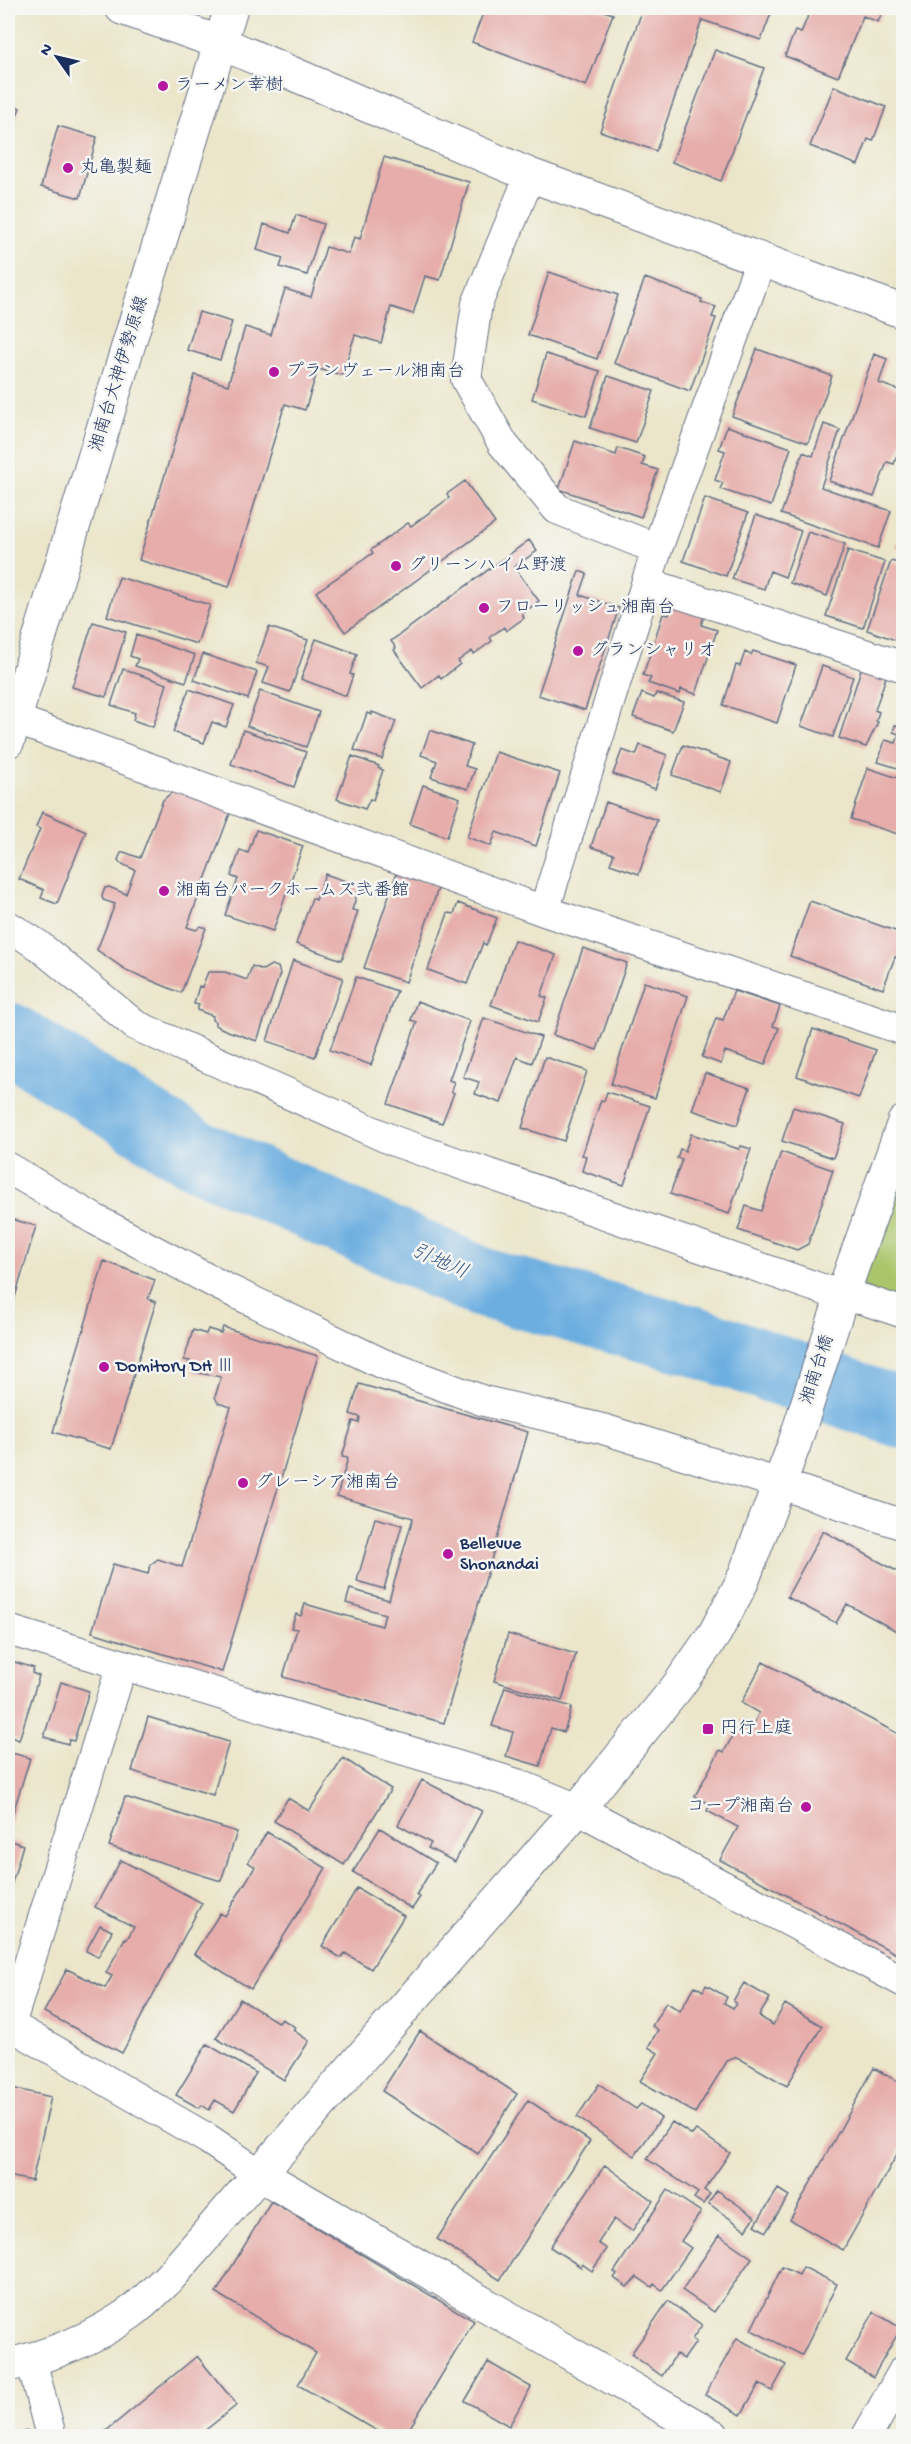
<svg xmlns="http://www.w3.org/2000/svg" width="911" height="2444" font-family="'Gochi Hand','Klee One',sans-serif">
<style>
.green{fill:#aac66c;stroke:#627a65;stroke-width:1.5}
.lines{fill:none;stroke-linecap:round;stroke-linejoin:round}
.river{stroke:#6caee0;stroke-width:70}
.building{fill:#e6adaa}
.street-casing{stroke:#646f84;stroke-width:32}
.secondary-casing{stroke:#646f84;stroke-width:35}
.street{stroke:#fff;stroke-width:30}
.secondary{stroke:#fff;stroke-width:33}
.poi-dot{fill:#b5179e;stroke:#f6f6f2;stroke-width:2}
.labels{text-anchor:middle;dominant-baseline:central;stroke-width:5;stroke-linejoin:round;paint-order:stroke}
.poi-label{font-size:18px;fill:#1b2f5e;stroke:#f6f6f2;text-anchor:start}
.street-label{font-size:18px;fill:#1b2f5e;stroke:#f6f6f2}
.water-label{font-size:20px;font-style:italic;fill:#335585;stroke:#f6f6f2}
</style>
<rect width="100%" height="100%" fill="#f6f6f2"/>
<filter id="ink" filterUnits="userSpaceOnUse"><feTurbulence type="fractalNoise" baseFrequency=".0167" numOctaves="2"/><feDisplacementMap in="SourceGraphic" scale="12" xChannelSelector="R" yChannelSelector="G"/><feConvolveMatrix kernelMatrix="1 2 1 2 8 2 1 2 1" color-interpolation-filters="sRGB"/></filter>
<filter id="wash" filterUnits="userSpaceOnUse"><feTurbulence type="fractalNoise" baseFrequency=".008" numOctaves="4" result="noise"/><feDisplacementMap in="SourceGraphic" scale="24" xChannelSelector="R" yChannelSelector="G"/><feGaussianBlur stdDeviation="1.35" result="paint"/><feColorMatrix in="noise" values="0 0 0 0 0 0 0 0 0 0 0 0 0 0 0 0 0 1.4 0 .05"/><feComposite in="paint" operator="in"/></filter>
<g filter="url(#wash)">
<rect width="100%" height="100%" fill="#ebe6ca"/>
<path class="green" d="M903,1119V1313L849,1276Z"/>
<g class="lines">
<path class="river" d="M8,1037L192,1152L482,1283L692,1340L904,1414"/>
</g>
<g id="blocks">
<path class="building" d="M485,8H595L613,14L586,86L472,42Z
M643,8H773L761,40L702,20L656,151L600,131Z
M811,8H884L878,22L863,16L838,77L785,56L795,31L801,33Z
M715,50L764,68L721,181L672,162Z
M834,86L886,107L873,141L868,139L858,165L810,146Z
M8,103L20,108L8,137Z
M58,126L97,137L80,198L41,187Z
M384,157L469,182L440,280L425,276L413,314L391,307L381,343L355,335L342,375L318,369L305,410L285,404L229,587L139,560L195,375L228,385L245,327L271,335L285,289L311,297L326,247L349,254L354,237L360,239Z
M296,215L323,224L307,275L280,267L283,258L257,250L264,224L290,233Z
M549,272L618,295L597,359L528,335Z
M645,278L702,299L701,302L716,307L712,317L716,318L690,391L614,363Z
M199,312L232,322L220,360L187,350Z
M757,349L832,376L808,443L732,416Z
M546,354L600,371L586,416L532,399Z
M874,354L887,359L879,383L904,392V437L894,464L887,462L874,497L829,481Z
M608,376L654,391L636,443L590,428Z
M824,424L840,430L821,487L891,511L878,548L781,514L803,452L813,456Z
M727,426L791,448L771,506L720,489L723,483L715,480L725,451L719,449Z
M575,441L616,455L618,448L645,457L642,465L658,470L641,517L559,489Z
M465,481L495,523L345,632L316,592L373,553L371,550L408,523L411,526L449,498L447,494Z
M705,498L748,513L726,576L683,561Z
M756,515L801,531L785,577L770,571L764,589L732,579Z
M904,527V550L896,547Z
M808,532L845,544L827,596L790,583Z
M529,540L537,551L514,567L539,601L522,614L524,618L506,631L504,627L490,637L492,641L474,654L472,651L458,661L460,664L441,679L439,675L422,688L394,650L396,648L391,641Z
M848,550L885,562L863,628L826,616Z
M891,561L904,565V643L867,630Z
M579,571L587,574L580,595L619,608L585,710L538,695Z
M119,577L210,605L197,644L107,616Z
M672,605L704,616L701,625L717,630L696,694L681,689L680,694L648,683L651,678L643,675L663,614L669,615Z
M93,622L126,632L106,697L72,687Z
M269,627L308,640L290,692L263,683L269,667L256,663Z
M136,635L195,655L186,682L135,666L138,659L130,656Z
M316,639L357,654L350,674L353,675L346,696L301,679Z
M753,651L796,665L777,723L723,705L736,665L740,666L745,652L751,655Z
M203,654L257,672L248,699L194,680Z
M863,663L888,671L875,710L879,712L876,721L878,722L866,747L839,738Z
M822,666L853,677L833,737L801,726Z
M123,669L167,684L153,727L133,720L135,713L111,705Z
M189,689L234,705L226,727L212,722L204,743L173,732Z
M260,691L319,712L306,747L247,726Z
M642,693L654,698L656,693L684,702L673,731L633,717Z
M372,712L396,721L382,759L354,750L367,713L372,715Z
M904,722V770L878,762L885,740L896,743L899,734L893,732L895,725L901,727Z
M243,730L306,752L294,787L231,764Z
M430,730L472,745L465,766L475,769L468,789L431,777L437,761L421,755Z
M640,745L667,755L655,789L613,774L622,750L636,755Z
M683,745L731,762L721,792L672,775Z
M496,752L560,773L536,846L496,832L491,846L467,837Z
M352,756L379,766L378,768L383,770L373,800L370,799L365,809L337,799Z
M868,768L904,780V836L851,819Z
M423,785L460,798L447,837L410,824Z
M177,788L232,808L187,927L196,930L201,926L206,928L181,993L126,970L97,950L115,904L103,900L102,896L105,888L109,887L126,894L135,870L120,863L118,860L121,853L124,852L140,858L163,800Z
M606,802L657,820L639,874L610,864L614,854L591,847Z
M42,812L86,831L57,904L41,898L44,890L19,879L40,829L36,827Z
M256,830L303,846L273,931L225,915L238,879L231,876L240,850L248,853Z
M397,872L439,886L406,982L364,968Z
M325,874L360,886L352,910L358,911L342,960L296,944L312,898L316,900Z
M810,901L904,934V960L895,957L883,989L790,956Z
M458,903L497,918L486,945L483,943L467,984L428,970L448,913L454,914Z
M514,940L556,955L541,996L547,998L538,1022L491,1005Z
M583,948L627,963L597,1050L553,1035Z
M293,960L343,978L315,1057L267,1041Z
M271,965L278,967L280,974L257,1041L225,1030L215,1025V1021L212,1020L213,1016L197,1010L199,1005L194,1004L199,986L202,987L208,972H225L247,980L252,966L263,970Z
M356,977L397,991L371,1065L330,1050Z
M644,982L688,996L655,1098L611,1084Z
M734,991L780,1006L773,1026L779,1028L765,1065L725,1051L721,1064L702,1057L716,1018L723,1020Z
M417,1001L470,1021L449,1080L454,1082L451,1092L454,1093L442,1123L388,1104L417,1022L411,1020Z
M484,1018L541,1037L532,1063L517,1057L501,1103L475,1094L479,1082L463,1077Z
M813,1029L876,1050L859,1098L797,1076Z
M545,1057L587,1071L564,1141L522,1128Z
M705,1073L750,1088L737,1125L692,1110Z
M607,1092L650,1106L624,1185L582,1171L586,1156L582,1155L601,1100L604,1101Z
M793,1107L845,1124L833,1158L782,1141Z
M691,1134L739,1149L741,1146L751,1149L729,1214L670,1194L682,1159L677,1158L680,1149L685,1151Z
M781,1152L833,1170L808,1244L797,1250L738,1230L746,1206L761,1211Z
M8,1218L36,1226L8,1321Z
M104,1261L155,1280L148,1299L156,1302L111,1449L53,1432Z
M223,1327L318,1356L222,1672L92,1632L113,1564L148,1574L150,1565L158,1559L182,1567L231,1407L218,1403L215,1397L221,1377L193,1372L194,1367L188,1365L190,1361L184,1360L193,1330L206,1334L208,1329L221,1333Z
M359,1384L528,1432L444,1723L283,1677L297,1629L291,1628L296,1614L301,1616L305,1604L382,1626L385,1614L346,1603L350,1589L389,1600L413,1518L337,1496L348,1458L342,1457L353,1421L359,1423L360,1417L350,1414Z
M375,1518L402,1525L384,1589L357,1581Z
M823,1531L904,1575V1635L847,1604L836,1623L787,1597Z
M508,1634L576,1654L562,1701L494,1681Z
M8,1660L34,1668L32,1673L39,1676L19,1740L8,1736Z
M763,1662L904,1737V1958L720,1860L738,1827L707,1811L710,1804L695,1796L720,1750L724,1752L741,1720L753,1725L759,1713L741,1703Z
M61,1682L89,1691L74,1741L69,1740L68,1744L44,1737Z
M505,1687L572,1707L564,1732L551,1728L540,1766L506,1756L513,1732L492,1726Z
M148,1717L229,1742L213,1795L132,1771Z
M8,1752L30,1758L8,1829Z
M343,1758L391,1789L344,1865L274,1821L288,1798L309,1811Z
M422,1780L482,1811L455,1862L428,1848L431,1843L398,1825Z
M125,1797L237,1832L221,1881L109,1846Z
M380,1828L436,1863L416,1895L420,1897L412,1909L353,1872Z
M267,1832L326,1868L251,1989L194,1954L220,1913L225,1916L255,1867L248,1862Z
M8,1840L23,1845L10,1890L8,1889Z
M121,1860L202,1903L122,2053L44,2012L67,1969L105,1988L112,1976L106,1973L125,1938L127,1939L134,1927L95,1907Z
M357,1888L404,1916L371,1969L345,1953L341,1958L322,1946Z
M100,1925L112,1931L98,1957L86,1951Z
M744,1983L770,1998L759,2016L773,2025L785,2004L822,2026L787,2086L737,2057L727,2061L695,2113L640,2081L658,2053L648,2047L658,2030L652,2026L666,2002L680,2011L695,1986L703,1991L706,1985L727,1997L724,2003L733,2008L736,2004L733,2001Z
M240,1999L279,2023L282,2019L295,2027L293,2030L309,2041L284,2080L216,2038Z
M420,2031L517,2094L478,2154L382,2091Z
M207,2044L256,2073L234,2111L215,2100L209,2110L202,2105L199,2108L176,2095Z
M874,2068L904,2085V2142L843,2250L790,2220Z
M599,2084L636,2109L641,2104L661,2118L635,2156L577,2117Z
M8,2087L51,2097L32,2181L8,2176Z
M528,2100L590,2141L500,2280L437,2239Z
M672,2122L692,2135L696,2130L730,2153L704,2190L710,2194L703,2204L694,2198L698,2193L647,2159Z
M605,2165L653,2201L632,2231L614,2219L598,2243L607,2249L592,2271L582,2264L581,2267L550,2247Z
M778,2189L789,2196L766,2232L755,2225Z
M668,2190L701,2212L681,2241L691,2248L662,2290L654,2284L652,2287L637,2277L627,2287L614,2278L617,2274L614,2272Z
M717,2190L755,2217L746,2230L708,2203Z
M271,2201L474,2321L405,2436H386L298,2385L316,2353L216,2293Z
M719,2235L752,2258L714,2312L682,2290Z
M782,2267L799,2275L803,2267L837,2284L802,2355L751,2330Z
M668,2301L702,2325L692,2339L696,2342L684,2359L676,2354L662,2376L631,2354Z
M874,2312L901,2328L873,2377L846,2361Z
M737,2338L786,2365L772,2391L759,2384L741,2415L705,2395Z
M197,2356L237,2405L198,2436H100Z
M488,2362L531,2387L509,2426L465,2401Z
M28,2431L29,2436H10Z"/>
</g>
</g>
<g filter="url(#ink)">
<use href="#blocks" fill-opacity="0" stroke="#646f84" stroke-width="1.5"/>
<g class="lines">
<g class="street-casing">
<path id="street" d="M530,175L477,304L466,379L503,444L557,509L657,549
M647,583L904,667
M14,719L544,911L904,1030
M544,911L657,549L761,259
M8,926L38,945L135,1025L394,1141L842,1296L865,1300L904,1313
M8,1168L96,1220L221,1286L381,1363L484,1401L603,1429L780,1484L904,1525
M8,1630L517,1784L578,1809L904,1982
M122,1665L10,2025L208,2139L259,2174
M31,2360L51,2436
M867,2436L904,2370"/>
</g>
<g class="secondary-casing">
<path id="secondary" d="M122,8L221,43L530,175L904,312
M8,741L231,8
M259,2174L713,2436
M8,2365C50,2356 94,2338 130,2313C144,2303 156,2290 168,2279L578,1809L678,1686L715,1633L742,1582L794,1445L842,1296L904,1122"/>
</g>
<use href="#street" class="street"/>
<use href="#secondary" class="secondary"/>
</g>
</g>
<g class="poi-dot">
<circle cx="163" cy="86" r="6"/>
<circle cx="68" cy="168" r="6"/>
<circle cx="274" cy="372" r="6"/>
<circle cx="396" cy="566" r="6"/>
<circle cx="484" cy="608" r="6"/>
<circle cx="578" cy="651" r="6"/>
<circle cx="164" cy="891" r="6"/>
<circle cx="104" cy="1367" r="6"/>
<circle cx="243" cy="1483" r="6"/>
<circle cx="448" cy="1554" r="6"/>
<rect x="702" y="1723" width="12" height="12" rx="3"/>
<circle cx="806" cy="1807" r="6"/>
</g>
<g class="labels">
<g class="poi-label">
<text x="175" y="86">ラーメン幸樹</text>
<text x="80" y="168">丸亀製麺</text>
<text x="286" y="372">プランヴェール湘南台</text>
<text x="408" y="566">グリーンハイム野渡</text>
<text x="496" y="608">フローリッシュ湘南台</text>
<text x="590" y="651">グランシャリオ</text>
<text x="176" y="891">湘南台パークホームズ弐番館</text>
<text x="116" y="1367">Domitory DH Ⅲ</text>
<text x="255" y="1483">グレーシア湘南台</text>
<text x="460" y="1544">Bellevue<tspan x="460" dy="21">Shonandai</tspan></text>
<text x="720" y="1729">円行上庭</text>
<text x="794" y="1807" text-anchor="end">コープ湘南台</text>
</g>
<g class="street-label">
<text transform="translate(120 374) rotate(-73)">湘南台大神伊勢原線</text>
<text transform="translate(818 1370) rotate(-72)">湘南台橋</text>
</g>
<g class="water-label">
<text transform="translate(439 1263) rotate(24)">引地川</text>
</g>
</g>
<rect width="911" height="2444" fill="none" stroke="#f6f6f2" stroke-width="30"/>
<g transform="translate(57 57) rotate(304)" stroke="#f6f6f2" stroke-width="4.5" paint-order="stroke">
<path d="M0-4.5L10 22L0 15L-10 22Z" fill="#1b2f5e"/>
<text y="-9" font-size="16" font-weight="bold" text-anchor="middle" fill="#1b2f5e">N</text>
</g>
</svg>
